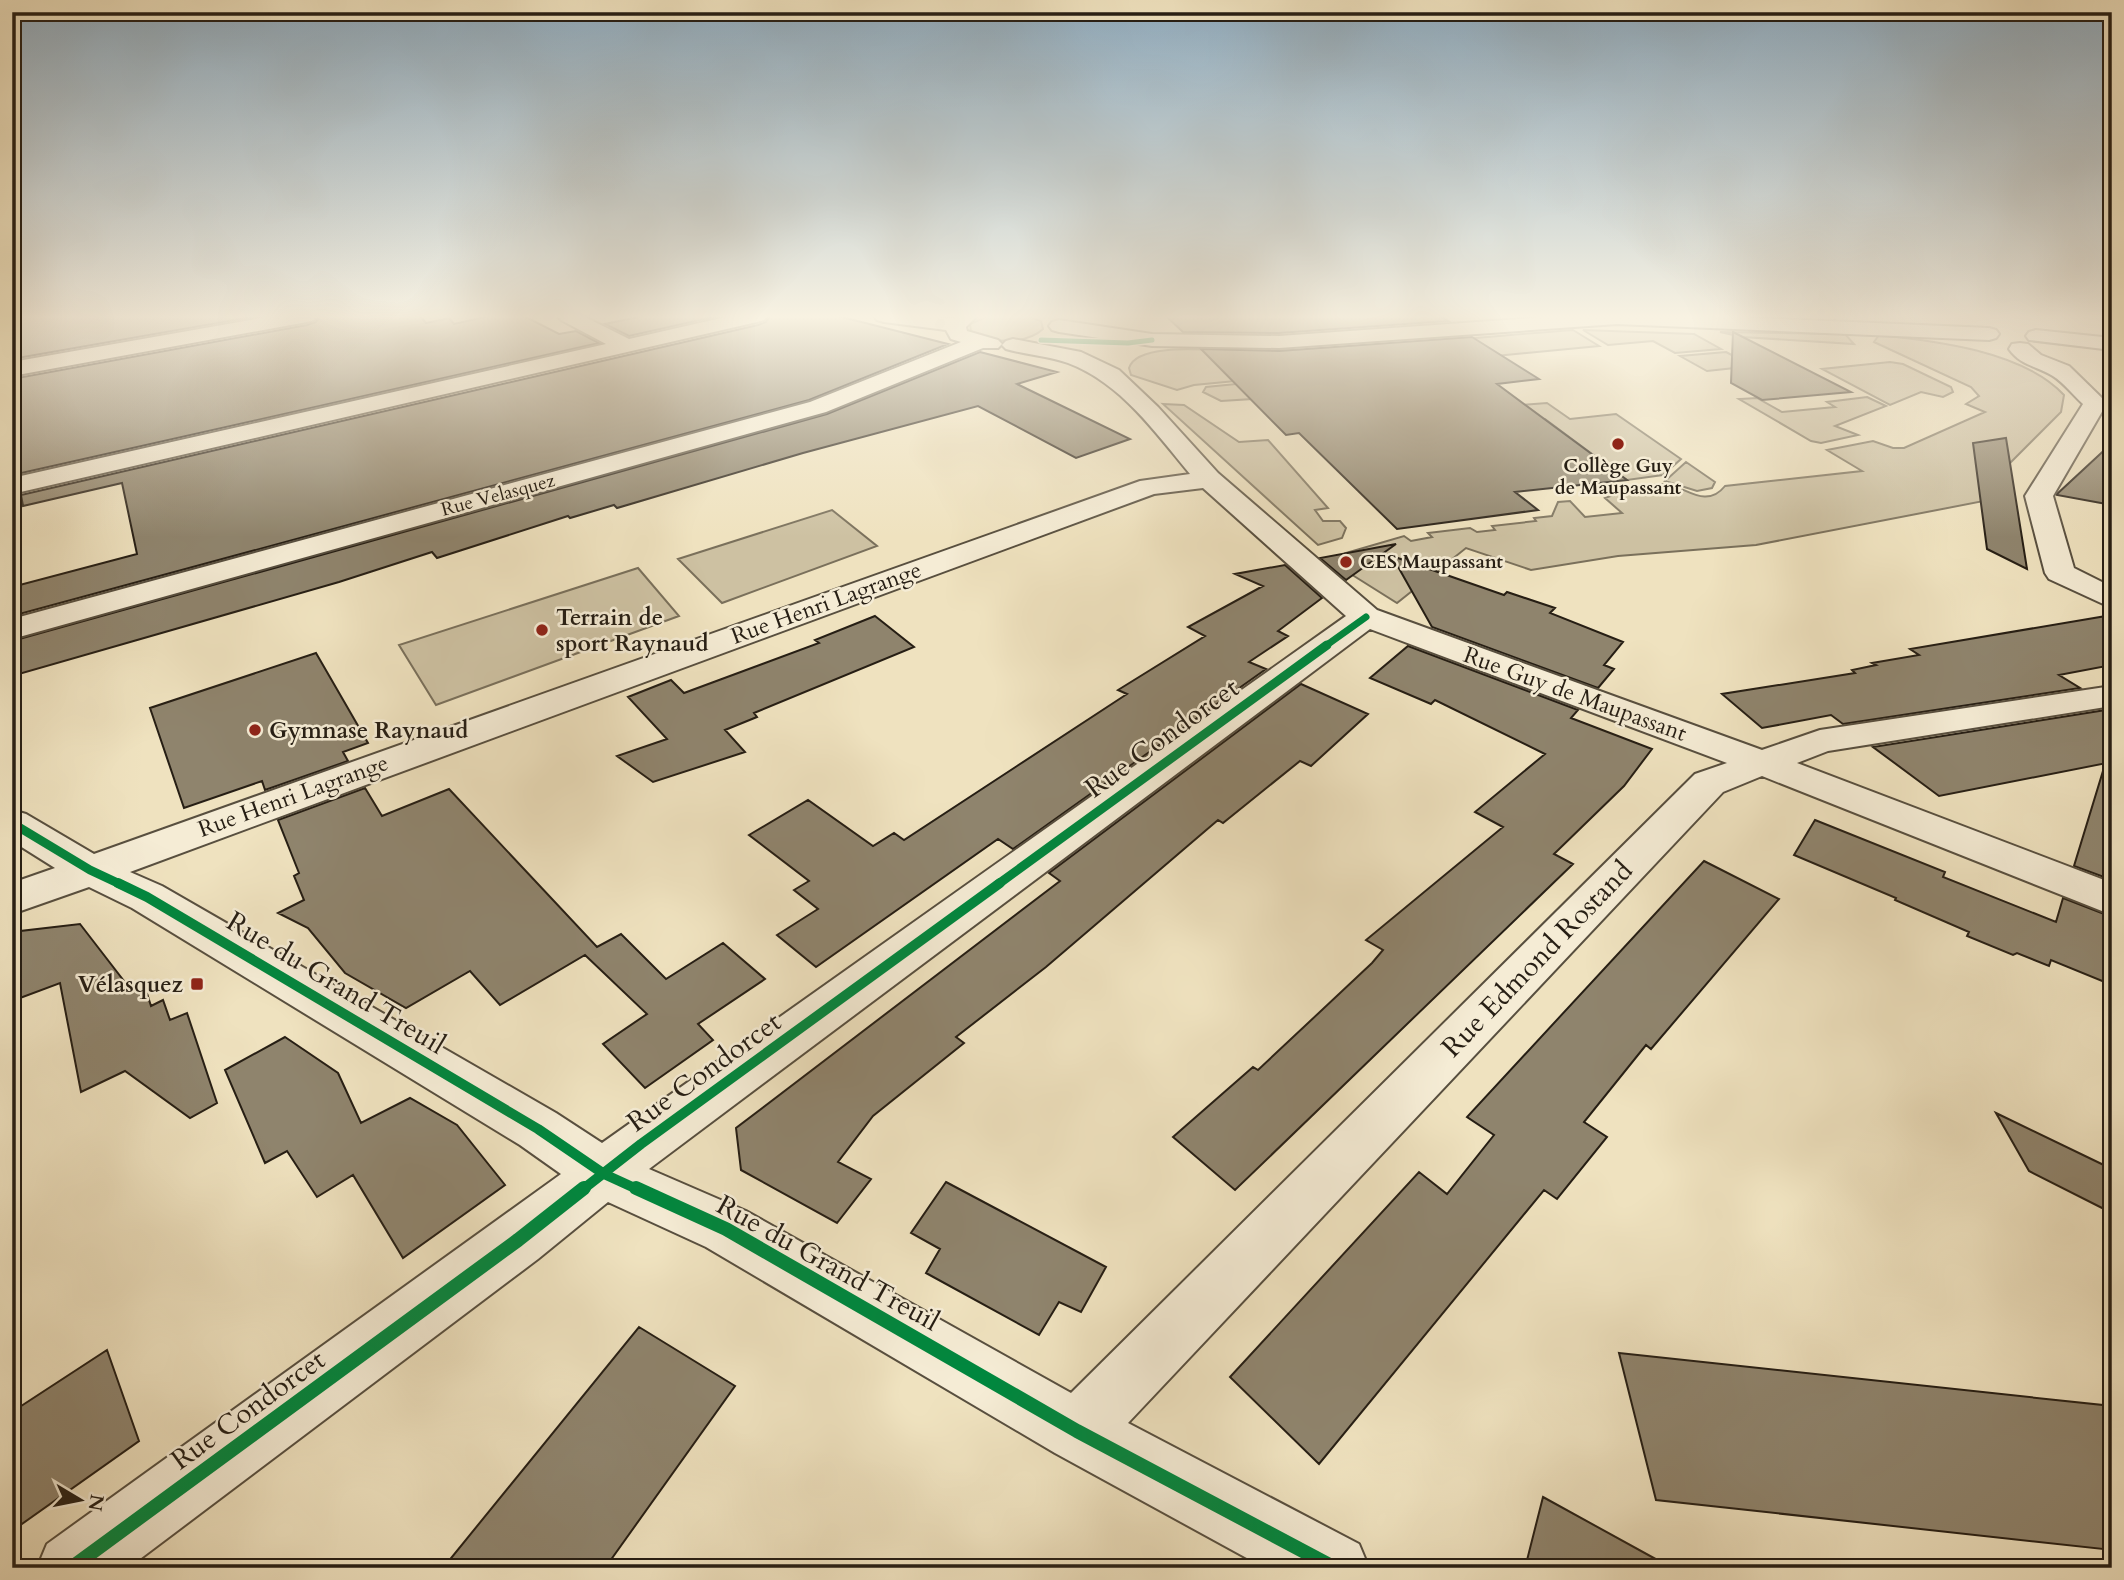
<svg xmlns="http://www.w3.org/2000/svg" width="2124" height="1580" font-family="Cardo,serif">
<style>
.green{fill:#cdc1a2;stroke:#7a705b;stroke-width:2}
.building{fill:#8f846d;stroke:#261e14;stroke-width:2}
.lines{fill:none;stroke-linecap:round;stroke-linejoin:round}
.minor-casing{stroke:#584f3f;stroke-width:4}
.minor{fill:#f5ecd5;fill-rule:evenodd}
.cycleway-far4-casing{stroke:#f5ecd5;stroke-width:8}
.cycleway-far3-casing{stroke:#f5ecd5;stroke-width:10}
.cycleway-far2-casing{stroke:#f5ecd5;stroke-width:13}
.cycleway-far1-casing{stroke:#f5ecd5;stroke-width:15}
.cycleway-casing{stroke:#f5ecd5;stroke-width:18}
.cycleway-far4{stroke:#00873e;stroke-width:5}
.cycleway-far3{stroke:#00873e;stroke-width:7}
.cycleway-far2{stroke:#00873e;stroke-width:9}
.cycleway-far1{stroke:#00873e;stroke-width:10}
.cycleway{stroke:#00873e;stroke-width:14}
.poi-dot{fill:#8f2418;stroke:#f5ecd5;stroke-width:2.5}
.labels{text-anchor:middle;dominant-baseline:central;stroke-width:5;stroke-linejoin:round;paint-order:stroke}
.far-poi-label{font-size:19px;font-weight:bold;fill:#261e14;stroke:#f5ecd5}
.far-street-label{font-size:19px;fill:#261e14;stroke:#f5ecd5}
.street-label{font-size:23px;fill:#261e14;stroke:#f5ecd5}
.poi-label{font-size:23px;font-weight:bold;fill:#261e14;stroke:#f5ecd5;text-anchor:start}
.near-street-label{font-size:28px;fill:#261e14;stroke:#f5ecd5}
</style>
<rect width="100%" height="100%" fill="#efe2bf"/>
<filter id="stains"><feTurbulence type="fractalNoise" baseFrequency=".00286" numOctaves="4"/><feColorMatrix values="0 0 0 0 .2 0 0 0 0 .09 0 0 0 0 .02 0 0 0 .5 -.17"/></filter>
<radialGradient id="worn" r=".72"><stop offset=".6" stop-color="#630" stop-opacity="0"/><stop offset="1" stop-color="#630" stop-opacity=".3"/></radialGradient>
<path class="green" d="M989,316H1027L1041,321L1043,329C1026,345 990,343 971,332L970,324Z
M1573,330L1599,346L1194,385L1177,390L1131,375L1129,368C1137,341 1215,351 1239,351C1350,351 1462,338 1573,330Z
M1583,330L1694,334L1721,349L1675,353L1653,341L1608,345Z
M1720,332L1845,334L1854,344L1742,337Z
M1879,335C1936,341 2023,351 2064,395L2061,412L1998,475L1989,500L1756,545L1618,556L1531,570L1466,548L1397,603L1346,571L1362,567L1346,553L1404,536L1411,541L1432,537L1428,533L1470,528L1477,532L1495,530L1492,526L1536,521L1534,518L1552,516L1558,502L1570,501L1585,517L1622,513L1605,498C1624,491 1643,485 1664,484C1683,484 1705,511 1725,486L1862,471L1827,450L1873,441L1893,448H1904L1985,412L1966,404L1979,396L1971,387L1874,342Z
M1726,352L1753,366L1707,371L1680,356Z
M1890,362L1903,364L1951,387L1953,392L1943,397L1921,392L1890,405L1822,369Z
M1246,383L1252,399L1221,401L1203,392L1206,387Z
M1867,397L1886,406L1835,426L1858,435L1821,443L1811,441L1739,399L1757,398L1782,412L1835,407L1827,402Z
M1547,403L1570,419L1616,414L1681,459L1663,475L1627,480L1545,419L1516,422L1497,407Z
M1163,404L1184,405L1239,442L1268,440L1328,508L1315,510L1323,521H1340L1346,528L1342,538L1318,545Z
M1686,462L1715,482L1712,488L1697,491L1665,481Z
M832,510L877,546L722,603L678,559Z
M638,568L679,616L436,705L399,645Z"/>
<path class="building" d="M12,316H258L12,359Z
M320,316H420L426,323L449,318L454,324L489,316H524L559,334L576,331L599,343L17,474L12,442V379L307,325L316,322Z
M642,316H718L629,336L605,324Z
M770,316H838L948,344L809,400L12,616V587L137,554L122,483L23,506L21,495L758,325L766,322Z
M1166,316H1439L1448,321L1279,333L1183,332Z
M1733,332L1851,392L1762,400L1731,383Z
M1472,337L1539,379L1497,384L1627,480L1515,492L1538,510L1397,529L1299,433L1286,435L1201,349L1279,351Z
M980,352L1057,372L1017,384L1130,439L1076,458L978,406L803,453L617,508L614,505L570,518L568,516L437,558L432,552L339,582L12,676V641L827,414Z
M2006,438L2027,569L1987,549L1973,443Z
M2112,443V505L2057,495V494Z
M1396,544L1346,580L1320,558Z
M1392,556L1504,595L1507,592L1555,608L1550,613L1623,642L1604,665L1614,669L1598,688L1432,627Z
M1285,565L1322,598L1278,631L1288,636L1249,662L1266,669L1013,849L998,839L816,967L777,935L818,909L794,890L809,881L749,835L808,800L873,846L894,833L904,840L1127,694L1118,690L1205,636L1188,627L1263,586L1235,574Z
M2112,615V665L2059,675L2080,688L1843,724L1831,715L1762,728L1722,694L1855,673L1852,670L1876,665L1872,663L1919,655L1910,649Z
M875,616L914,647L754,713L757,717L725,730L745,752L653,782L617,756L667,739L628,697L671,680L684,693L819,643L815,640Z
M1408,646L1578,710L1571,718L1652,749L1624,786L1554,854L1573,864L1235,1190L1173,1137L1253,1067L1258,1070L1372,963L1383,950L1366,940L1503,827L1475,812L1545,754L1435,700L1431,704L1370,678Z
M316,653L368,743L343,752L348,761L265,790L262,781L184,808L150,708Z
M1301,684L1368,714L1311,766L1300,761L1223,823L1218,820L1046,967L956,1037L964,1043L873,1116L838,1162L871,1179L837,1223L741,1170L736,1128L1060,881L1049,873Z
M2112,709V762L1939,796L1873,747Z
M2103,771L2112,773V880L2074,866Z
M365,788L382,816L449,789L597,947L621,934L666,979L723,943L765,979L698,1024L713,1040L645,1088L603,1044L647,1014L585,955L500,1005L470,971L406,1008L345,973L308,928L278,913L304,900L294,876L299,873L278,820Z
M1815,820L1945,872L1943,877L2056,922L2063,898L2112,917V985L2051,960L2049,966L2017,953L2013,955L1967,936L1969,932L1895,900L1896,898L1794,855Z
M1704,861L1779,899L1651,1049L1646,1045L1584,1122L1607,1137L1557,1199L1544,1190L1319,1464L1230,1377L1419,1172L1447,1194L1494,1135L1467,1117Z
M80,924L131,990L144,984L151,1006L163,1000L170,1020L187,1013L217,1103L190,1118L125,1071L81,1092L60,983L12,1001V932Z
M285,1037L338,1073L361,1123L410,1098L457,1125L505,1185L403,1258L353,1175L317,1197L287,1151L265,1163L225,1070Z
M1996,1113L2112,1169V1213L2029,1171Z
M946,1182L1106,1267L1081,1312L1059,1302L1039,1335L926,1273L940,1249L911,1233Z
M639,1327L735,1386L605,1568H443Z
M107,1350L139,1441L12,1531V1412Z
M1619,1353L2112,1406V1550L1656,1500Z
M1543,1497L1672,1568H1525Z"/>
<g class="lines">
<g class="minor-casing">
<path id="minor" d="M273,316H317L314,320L307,322L12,376V362Z
M558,316H583L629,339L730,316H767L764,320L757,322L12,494V478L606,344L561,320Z
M874,316L951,318L977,316L966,327L967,331L998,340L1002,344L998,348H983L826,412L12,639V619L810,402L961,342L951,339L946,330L884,322L877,320Z
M1560,316H1712L1989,328L1996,330L1999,334L1996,338L1989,340L1617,324L1279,348L1152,346L1059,332L1052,330L1049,326L1052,322L1059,320L1152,334L1279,336Z
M2036,330L2112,338V350L2029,340L2026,336L2029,332Z
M1013,339L1081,352L1119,370L1158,407L1218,473L1377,610L1762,750L1820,730L2112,686V706L1828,751L1797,763L2112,883V915L1762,776L1723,792L1128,1423L1359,1544L1369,1568H1265L1055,1453L706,1247L608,1202L538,1259L128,1568H37L47,1544L561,1174L520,1145L132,908L89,887L12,914V883L55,868L12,841V810L26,814L94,854L1140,481L1190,474C1155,432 1121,383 1068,363C1049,356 1026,355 1006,349L1002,345L1006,341ZM1203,488L1346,616L602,1143L556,1113L162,886L130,872L1154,494ZM1370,629L1727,763L1695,774L1071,1393L746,1211L649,1169Z
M2020,343L2028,344L2041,355L2069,366L2107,403L2053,496L2074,568L2112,587V608L2049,579L2045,573L2025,496L2083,404C2073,395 2064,383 2053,376C2037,366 2021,366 2009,349L2012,344Z"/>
</g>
<use href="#minor" class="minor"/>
<g class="cycleway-far4-casing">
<path id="cycleway-far4" d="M1041,340L1128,343L1152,340"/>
</g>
<g class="cycleway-far3-casing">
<path id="cycleway-far3" d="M1324,647L1366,617"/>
</g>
<g class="cycleway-far2-casing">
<path id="cycleway-far2" d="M12,823L90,870L122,885
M997,885L1327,645"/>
</g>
<g class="cycleway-far1-casing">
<path id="cycleway-far1" d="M118,883L147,897L538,1129L604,1174L639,1190
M582,1190L641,1144L1000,883"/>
</g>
<g class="cycleway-casing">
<path id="cycleway" d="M636,1188L726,1229L1077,1431L1335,1568
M71,1568L518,1240L584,1188"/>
</g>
<use href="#cycleway-far4" class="cycleway-far4"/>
<use href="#cycleway-far3" class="cycleway-far3"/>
<use href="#cycleway-far2" class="cycleway-far2"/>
<use href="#cycleway-far1" class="cycleway-far1"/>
<use href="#cycleway" class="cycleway"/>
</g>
<linearGradient id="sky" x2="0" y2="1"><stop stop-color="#8facc0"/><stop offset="0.59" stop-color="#f8f2e2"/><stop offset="1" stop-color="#f8f2e2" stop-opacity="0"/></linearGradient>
<rect width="2124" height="537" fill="url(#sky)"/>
<g class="poi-dot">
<circle cx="1618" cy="444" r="7"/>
<circle cx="1346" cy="562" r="7"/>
<circle cx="542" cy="630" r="7"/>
<circle cx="255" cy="730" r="7"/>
<rect x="190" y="977" width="14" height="14" rx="3.5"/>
</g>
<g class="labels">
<g class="far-poi-label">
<text x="1618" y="466">Collège Guy<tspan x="1618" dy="22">de Maupassant</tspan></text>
<text x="1360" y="562" text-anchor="start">CES Maupassant</text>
</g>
<g class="far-street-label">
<text transform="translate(498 495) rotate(-15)">Rue Velasquez</text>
</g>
<g class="street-label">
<text transform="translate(826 603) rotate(-20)">Rue Henri Lagrange</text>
<text transform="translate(1575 694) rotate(20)">Rue Guy de Maupassant</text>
<text transform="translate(293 796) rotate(-20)">Rue Henri Lagrange</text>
</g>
<g class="poi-label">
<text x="556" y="617">Terrain de<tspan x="556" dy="26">sport Raynaud</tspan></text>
<text x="269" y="730">Gymnase Raynaud</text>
<text x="183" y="984" text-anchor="end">Vélasquez</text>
</g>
<g class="near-street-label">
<text transform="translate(1162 738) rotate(-36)">Rue Condorcet</text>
<text transform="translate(1537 959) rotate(-46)">Rue Edmond Rostand</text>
<text transform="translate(336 983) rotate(31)">Rue du Grand Treuil</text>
<text transform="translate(704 1072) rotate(-36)">Rue Condorcet</text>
<text transform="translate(828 1263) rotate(29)">Rue du Grand Treuil</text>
<text transform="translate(248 1410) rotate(-36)">Rue Condorcet</text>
</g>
</g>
<rect width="2124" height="1580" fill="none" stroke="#efe2bf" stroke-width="42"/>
<rect x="14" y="14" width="2096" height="1552" fill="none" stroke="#261e14" stroke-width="3.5"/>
<rect x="21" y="21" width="2082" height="1538" fill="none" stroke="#261e14" stroke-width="2"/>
<g transform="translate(80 1500) rotate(100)" stroke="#f5ecd5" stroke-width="5" paint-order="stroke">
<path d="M0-5L12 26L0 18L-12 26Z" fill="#261e14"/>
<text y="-10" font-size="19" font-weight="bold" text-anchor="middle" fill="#261e14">N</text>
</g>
<rect width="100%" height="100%" filter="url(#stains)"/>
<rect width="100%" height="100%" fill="url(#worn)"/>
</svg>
